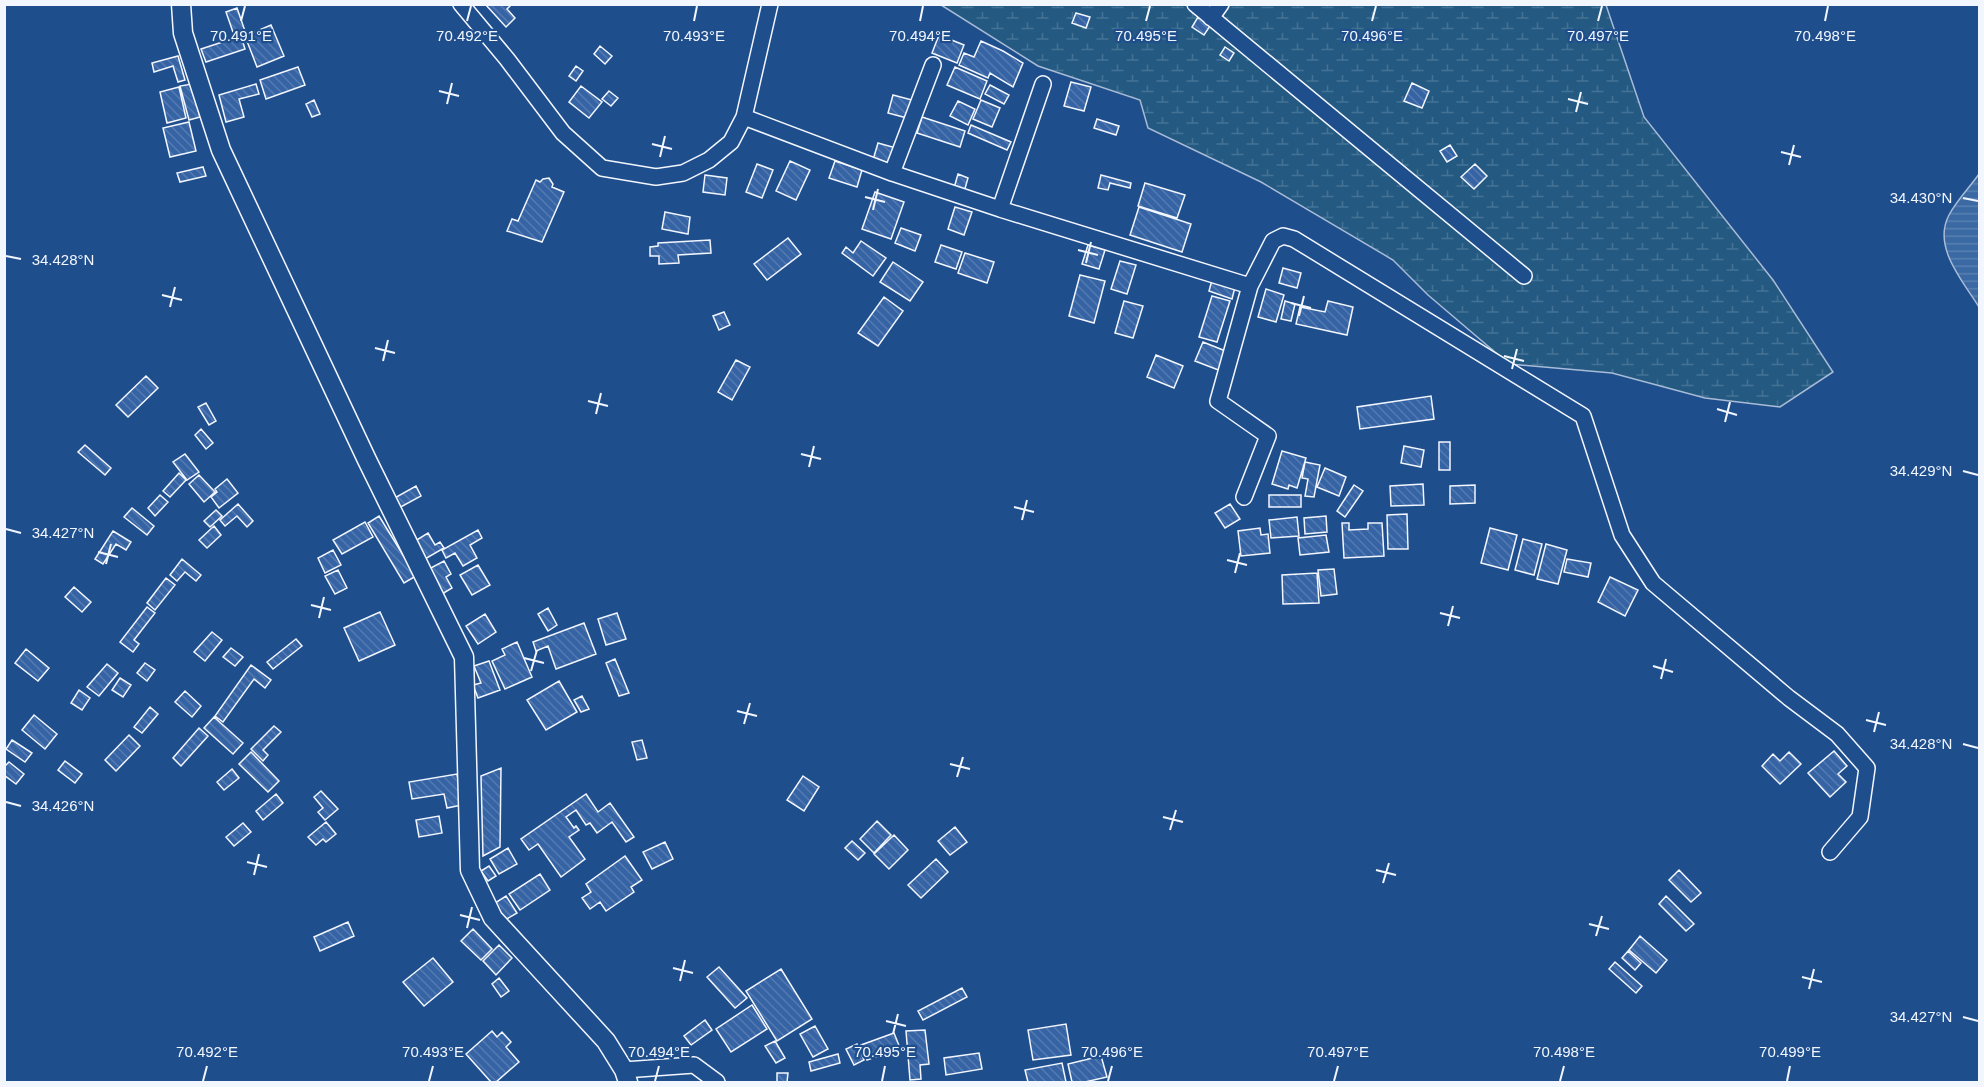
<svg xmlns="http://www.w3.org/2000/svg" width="1984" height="1087" font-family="Arial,sans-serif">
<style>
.wetland{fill:url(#wetland-marsh);stroke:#a8bbd7;stroke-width:1.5}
.water{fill:url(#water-rules);stroke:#a8bbd7;stroke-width:1.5}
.building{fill:url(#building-back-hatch);stroke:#f2f6ff;stroke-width:1.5}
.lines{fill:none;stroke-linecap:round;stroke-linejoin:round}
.minor-casing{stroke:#f2f6ff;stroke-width:18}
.tertiary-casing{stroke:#f2f6ff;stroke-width:21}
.minor{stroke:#1f4e8c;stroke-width:15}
.tertiary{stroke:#1f4e8c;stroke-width:18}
.ticks{fill:none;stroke:#f2f6ff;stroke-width:2}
.ticks-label{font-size:15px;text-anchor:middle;fill:#f2f6ff;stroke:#1f4e8c;stroke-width:4.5;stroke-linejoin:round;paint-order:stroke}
</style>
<defs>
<pattern id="wetland-marsh" width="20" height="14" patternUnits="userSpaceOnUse" patternTransform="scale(1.5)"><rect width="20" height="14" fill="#245a82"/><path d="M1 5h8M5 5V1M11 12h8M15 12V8" fill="none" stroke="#447295"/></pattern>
<pattern id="water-rules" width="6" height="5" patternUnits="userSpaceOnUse" patternTransform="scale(1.5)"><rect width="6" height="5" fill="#3b69a3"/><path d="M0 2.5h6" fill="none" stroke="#587fb1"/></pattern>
<pattern id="building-back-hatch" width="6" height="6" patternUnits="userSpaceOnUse" patternTransform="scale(1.5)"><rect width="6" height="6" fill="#3563a3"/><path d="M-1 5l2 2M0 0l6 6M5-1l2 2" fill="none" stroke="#537ab1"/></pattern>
</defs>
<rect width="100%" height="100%" fill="#1f4e8c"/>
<path class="wetland" d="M941,5H1606L1644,117L1773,280L1833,372L1780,407L1705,398L1612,373L1509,364L1428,295L1393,260L1261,182L1148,128L1140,100L1038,66Z"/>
<path class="water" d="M1979,174V307C1963,281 1932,247 1949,215C1957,200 1970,187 1979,174Z"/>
<path class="building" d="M485,4H512L507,9L515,18L506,27Z
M237,8L245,31L234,35L226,12Z
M1076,13L1090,17L1086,28L1072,23Z
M1198,17L1210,26L1204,35L1192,27Z
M271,25L284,56L257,67L245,36Z
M939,35L964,45L957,63L932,53Z
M241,36L245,49L206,62L201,49Z
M981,41L1003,51L1023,63L1013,87L990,73L988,78L959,65L964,53L974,57Z
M600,46L612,56L605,64L594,54Z
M1225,47L1234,53L1229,61L1220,55Z
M178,56L185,80L178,82L173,66L154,72L152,63Z
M576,66L583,71L576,81L569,76Z
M298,67L305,85L266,99L260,80Z
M955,67L987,81L980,99L947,85Z
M1071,82L1091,87L1084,111L1064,106Z
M1412,83L1429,91L1422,108L1404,101Z
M192,84L200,117L189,120L180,86Z
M256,84L259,94L239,99L244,117L226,122L219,95Z
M990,85L1009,95L1004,104L985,94Z
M581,86L602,102L589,118L569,102Z
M179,87L186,118L167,123L160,92Z
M609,91L618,98L611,106L602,99Z
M893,95L912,100L907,118L888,113Z
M314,100L320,114L312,117L306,104Z
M981,100L1000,108L992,127L973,119Z
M958,101L975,109L968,125L950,116Z
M922,117L965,131L960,147L917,133Z
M1097,119L1119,126L1116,135L1094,128Z
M189,122L196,151L170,157L163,128Z
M971,125L1011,142L1007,150L968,133Z
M878,143L896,148L892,165L873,160Z
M1450,145L1457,156L1447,162L1440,151Z
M790,161L810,170L796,200L776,191Z
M835,161L862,170L857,187L829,178Z
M757,164L773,170L762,198L746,192Z
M1475,164L1487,176L1474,189L1461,177Z
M203,167L206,176L180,182L177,173Z
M958,174L968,178L964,192L954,188Z
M705,175L727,178L725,195L703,192Z
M1101,175L1131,183L1130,188L1110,183L1108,190L1098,188Z
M549,178L553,184L552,187L564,192L542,242L507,231L512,219L518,221L536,180L540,182L543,179Z
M1145,183L1185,195L1177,218L1138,206Z
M875,192L904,202L891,239L862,229Z
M955,207L972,212L964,235L948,229Z
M1139,207L1191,224L1182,252L1130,235Z
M665,212L690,217L688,234L662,229Z
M901,228L921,235L915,251L895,243Z
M788,238L801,254L767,280L754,264Z
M710,240L711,253L678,255L679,263L659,264V256H650V247L658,246V243Z
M861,241L886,258L873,276L842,253L846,247L853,253Z
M941,245L962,252L956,269L935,262Z
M1088,245L1105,250L1099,269L1082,264Z
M965,253L994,262L987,283L958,273Z
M1120,261L1136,265L1127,294L1111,289Z
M893,262L923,282L910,301L880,282Z
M1283,268L1301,273L1297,288L1279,283Z
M1080,275L1105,281L1094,323L1069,316Z
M1212,280L1235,287L1232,299L1209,291Z
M1266,289L1284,295L1276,322L1258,317Z
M1212,296L1230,301L1217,342L1199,337Z
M884,297L903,311L878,346L858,333Z
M1124,301L1143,306L1133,338L1115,333Z
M1285,301L1295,304L1291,321L1281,319Z
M1328,301L1353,307L1347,335L1296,324L1300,307L1325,312Z
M724,312L730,325L719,330L713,316Z
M1203,342L1228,352L1221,371L1195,361Z
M1156,355L1183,366L1174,388L1147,377Z
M736,360L750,367L732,400L718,392Z
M146,376L158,388L128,417L116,405Z
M1431,396L1434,419L1360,429L1357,407Z
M206,403L216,421L209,425L198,407Z
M201,429L213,443L206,449L195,435Z
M1439,442H1450V470H1439Z
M85,445L111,468L105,475L78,452Z
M1404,446L1424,450L1421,467L1401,463Z
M1282,451L1306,458L1297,488L1289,485L1288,489L1272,484Z
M185,454L199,472L187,480L173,462Z
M1305,462L1320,465L1314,497L1305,496L1308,479L1302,478Z
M1325,468L1346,477L1339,496L1317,487Z
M179,473L186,480L170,497L163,491Z
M199,475L215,492L204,502L189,484Z
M227,479L238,493L219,508L211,497L217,492L215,489Z
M1423,484L1424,505L1391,506L1390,486Z
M1354,485L1363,491L1345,517L1337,511Z
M1475,485V503L1450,504V486Z
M416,486L421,496L397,509L391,500Z
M160,495L168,502L155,516L148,508Z
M1269,495H1301V507H1269Z
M238,504L253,521L247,527L237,516L225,526L220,520Z
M1230,504L1240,519L1225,528L1215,513Z
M132,508L154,526L147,535L124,517Z
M216,510L222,516L210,527L204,521Z
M1407,514L1408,549H1388L1387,515Z
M379,516L416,576L404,583L368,523Z
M1326,516L1327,532L1305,534L1304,518Z
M1297,517L1299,536L1271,538L1269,520Z
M365,522L373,537L342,554L333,540Z
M1342,523H1349V530L1368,529V523H1382L1384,556L1344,558Z
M214,526L221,535L207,548L199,540Z
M1260,528L1261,535L1268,534L1270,553L1241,556L1238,531Z
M1490,528L1517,535L1508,570L1481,563Z
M478,530L482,538L470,545L477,558L463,566L455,553L446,558L442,550Z
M113,531L131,542L126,550L116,544L103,564L95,559Z
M428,533L435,545L440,542L444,548L425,559L415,541Z
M1326,535L1329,552L1300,555L1298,538Z
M1523,539L1542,544L1534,575L1515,570Z
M1546,544L1567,550L1558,584L1537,579Z
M333,550L341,565L325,573L318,558Z
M182,559L201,575L196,581L185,572L177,581L170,575Z
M1567,559L1591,563L1588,577L1564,572Z
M444,561L451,574L446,577L452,588L442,594L427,570Z
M478,565L490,585L472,595L460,575Z
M1334,569L1337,594L1321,596L1318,570Z
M338,570L347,588L335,594L325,576Z
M1317,573L1319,603L1283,604L1282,575Z
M1610,577L1638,590L1625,616L1598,602Z
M166,578L175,585L155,610L147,603Z
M74,587L91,602L82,612L65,597Z
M147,607L155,613L134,640L139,644L133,652L120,642Z
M548,608L557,625L548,631L538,614Z
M380,612L395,645L359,661L344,628Z
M617,613L626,639L606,645L598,619Z
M485,614L496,632L478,644L466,626Z
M584,623L596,654L556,669L548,646L536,651L533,642Z
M212,632L222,640L205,661L194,652Z
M296,639L302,646L273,669L267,662Z
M517,642L532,677L505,689L492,661L505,655L502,649Z
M231,648L243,657L235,666L223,657Z
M26,649L49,668L38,681L15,663Z
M615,659L629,693L619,696L606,663Z
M489,661L500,690L478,698L473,685L481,683L474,666Z
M145,663L155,670L147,681L137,673Z
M107,664L118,673L99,696L87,687Z
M251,665L271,680L265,688L254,679L223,722L215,716Z
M120,678L131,685L123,697L112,690Z
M559,681L577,712L546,730L527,700Z
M79,690L90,698L82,710L71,703Z
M185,691L201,706L192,717L175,702Z
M582,696L589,709L581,712L574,700Z
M150,707L158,714L142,733L134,727Z
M34,715L57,734L45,749L22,730Z
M214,717L243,743L233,754L204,728Z
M274,726L281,732L263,750L268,755L263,761L251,749Z
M199,728L208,736L181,766L173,758Z
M129,735L140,746L116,771L105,760Z
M12,740L32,753L25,762L6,749Z
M642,740L647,758L637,760L632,742Z
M1834,751L1847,766L1838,774L1846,782L1830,797L1808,773Z
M251,752L279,781L268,792L239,764Z
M1789,752L1801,764L1780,784L1762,766L1773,754L1780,761Z
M65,761L82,774L75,783L58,770Z
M9,762L24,774L16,784L4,775V767Z
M501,768L500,847L483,856L481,776Z
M232,769L239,778L224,790L217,782Z
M457,774L462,805L447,808L444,794L412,799L409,782Z
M803,776L819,787L804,811L787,800Z
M321,791L338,809L325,820L318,812L323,808L314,797Z
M276,794L283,803L263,820L256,811Z
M586,794L598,812L610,803L634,837L626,842L612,822L597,833L590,823L586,825L576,810L566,817L574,828L576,826L579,830L569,837L585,859L561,877L538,844L529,850L521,839Z
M439,816L442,833L419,837L416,820Z
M877,821L891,835L874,853L860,839Z
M326,822L336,834L326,842L323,839L316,845L308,837Z
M243,823L251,832L234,846L226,837Z
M955,827L967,842L950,855L938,841Z
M894,835L908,850L889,869L874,854Z
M852,841L865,853L858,860L845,848Z
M665,842L673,859L652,869L643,852Z
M508,848L517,864L499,874L490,859Z
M625,856L642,880L631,887L634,892L606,911L600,902L590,909L582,898L591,892L586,884Z
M936,859L948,872L921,898L908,885Z
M489,866L496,876L488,881L481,871Z
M1679,870L1701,893L1691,902L1669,880Z
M540,874L550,890L520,910L509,894Z
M506,896L517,913L505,920L495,903Z
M1666,896L1694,924L1686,931L1659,904Z
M348,922L354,936L320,951L314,937Z
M473,929L492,949L481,960L461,941Z
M1640,936L1667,960L1656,973L1629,950Z
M499,945L512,958L496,975L483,961Z
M1628,951L1641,963L1635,970L1622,958Z
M433,958L453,982L424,1006L403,982Z
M1615,962L1642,986L1636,993L1609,969Z
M719,967L747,998L735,1008L707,977Z
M781,969L812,1019L777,1041L746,991Z
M499,978L509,991L501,997L492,984Z
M962,988L967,997L923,1020L918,1011Z
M752,1005L767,1029L731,1052L716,1029Z
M705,1020L712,1030L691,1045L684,1036Z
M1066,1024L1071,1055L1033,1060L1028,1030Z
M815,1026L828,1049L813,1057L800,1034Z
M925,1030L929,1064L920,1065L921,1079L910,1080L906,1031Z
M492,1031L497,1037L502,1032L511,1042L506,1047L519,1062L496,1082H491L466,1054Z
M894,1033L900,1048L867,1060L861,1045Z
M775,1041L785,1058L776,1063L765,1046Z
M857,1044L864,1060L854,1065L846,1049Z
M979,1053L982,1069L946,1075L944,1058Z
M838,1054L840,1063L811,1071L809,1062Z
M1101,1056L1107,1077L1085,1082H1072L1068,1064Z
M1062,1063L1066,1082H1028L1025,1070Z
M777,1073H788L787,1082H777Z"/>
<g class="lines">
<g class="minor-casing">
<path id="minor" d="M461,4L507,59L563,133L602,168L656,177L683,173L709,160L731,142L744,117L892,173L1000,209L1250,286L1273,241L1283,236L1294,239L1583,416L1622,535L1653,583L1789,698L1837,734L1867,768L1860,817L1830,852
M1195,4L1524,276
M1211,18L1221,4
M744,117L770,4
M892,173L933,65
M1000,209L1043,84
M1244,497L1268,436L1218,401L1250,286
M624,1070L694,1065L717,1082"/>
</g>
<g class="tertiary-casing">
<path id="tertiary" d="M181,4L183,33L221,150L367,460L464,657L470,870L493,918L606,1041L624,1070L628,1082"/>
</g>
<use href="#minor" class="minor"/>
<use href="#tertiary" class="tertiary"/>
</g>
<path class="ticks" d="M241,21L245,6M467,21L471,6M694,21L697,6M920,21L923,6M1146,21L1150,6M1372,21L1376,6M1598,21L1602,6M1825,21L1828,6M439,91L459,96M1568,99L1588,104M447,104L452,83M1576,112L1581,92M652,144L672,149M1781,152L1801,157M660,157L665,136M1789,165L1794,145M865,197L885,202M1963,198L1978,201M873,210L878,189M1078,250L1098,255M6,256L21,259M1086,263L1091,242M162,295L182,300M1291,303L1311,308M170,307L175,287M1299,316L1304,296M375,348L395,353M1504,356L1524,361M383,361L388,340M1512,369L1517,349M588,401L608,406M1717,409L1737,415M596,414L601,393M1725,422L1730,402M801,454L821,459M809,467L814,446M1963,471L1978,475M1014,507L1034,512M1022,520L1027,500M6,529L21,533M98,552L118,557M1227,560L1247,565M106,564L111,544M1235,573L1240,553M311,605L331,610M1440,613L1460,618M319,618L324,597M1448,626L1453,606M524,658L544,663M1653,666L1673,672M531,671L537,650M1661,679L1666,659M737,711L757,716M1866,720L1886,725M744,724L750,703M1874,732L1879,712M1963,744L1978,748M950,764L970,769M957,777L963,757M6,802L21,806M1163,817L1183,822M1170,830L1176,810M247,862L267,867M1376,870L1396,875M254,875L259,854M1383,883L1389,863M460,915L480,920M1589,924L1609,929M467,928L472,907M1596,936L1602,916M673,968L693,973M1802,977L1822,982M680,981L685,960M1809,989L1814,969M1963,1017L1978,1021M886,1021L906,1026M893,1034L898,1014M203,1081L207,1066M429,1081L433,1066M655,1081L659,1066M882,1081L885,1066M1108,1081L1112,1066M1334,1081L1338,1066M1560,1081L1564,1066M1787,1081L1790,1066"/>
<g class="ticks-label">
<text x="241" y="41">70.491°E</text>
<text x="467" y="41">70.492°E</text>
<text x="694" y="41">70.493°E</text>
<text x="920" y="41">70.494°E</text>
<text x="1146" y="41">70.495°E</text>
<text x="1372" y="41">70.496°E</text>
<text x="1598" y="41">70.497°E</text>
<text x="1825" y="41">70.498°E</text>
<text x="1921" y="203">34.430°N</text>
<text x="63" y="265">34.428°N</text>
<text x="1921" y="476">34.429°N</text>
<text x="63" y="538">34.427°N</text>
<text x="1921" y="749">34.428°N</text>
<text x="63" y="811">34.426°N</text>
<text x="1921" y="1022">34.427°N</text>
<text x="207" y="1057">70.492°E</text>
<text x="433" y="1057">70.493°E</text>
<text x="659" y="1057">70.494°E</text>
<text x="885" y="1057">70.495°E</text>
<text x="1112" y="1057">70.496°E</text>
<text x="1338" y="1057">70.497°E</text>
<text x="1564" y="1057">70.498°E</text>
<text x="1790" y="1057">70.499°E</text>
</g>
<rect width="1984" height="1087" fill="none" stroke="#f2f6ff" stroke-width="12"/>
</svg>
